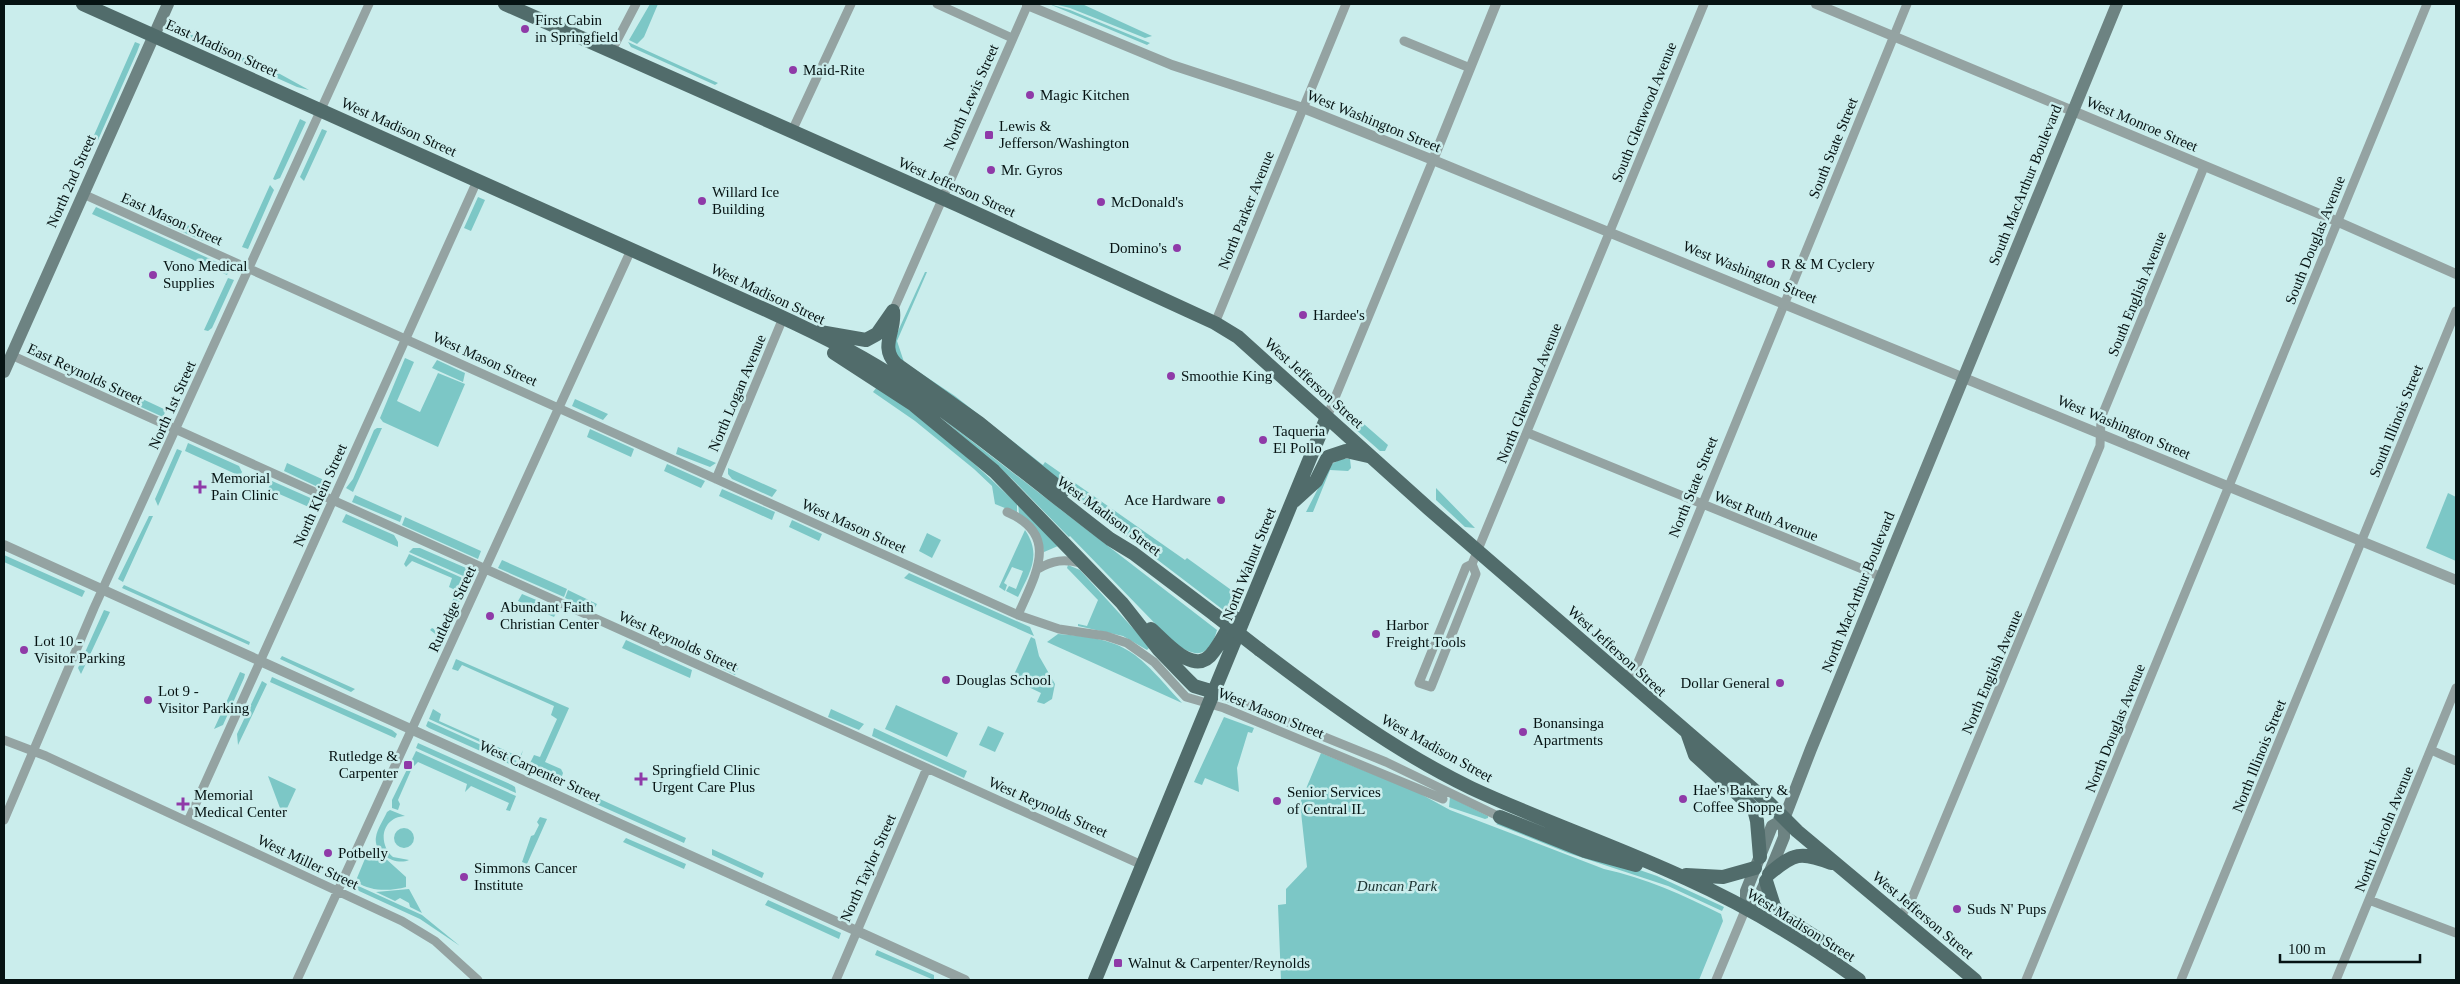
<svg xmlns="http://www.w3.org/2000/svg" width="2460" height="984" font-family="Georgia,serif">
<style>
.green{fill:#7cc7c6}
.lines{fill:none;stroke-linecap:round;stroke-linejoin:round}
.minor{stroke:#94a3a2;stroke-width:9}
.tertiary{stroke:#94a3a2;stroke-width:10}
.secondary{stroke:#6d8382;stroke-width:12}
.primary{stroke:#516c6b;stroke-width:14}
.primary-bridge{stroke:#516c6b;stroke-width:14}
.poi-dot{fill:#8f3aa8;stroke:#caedec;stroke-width:2}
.labels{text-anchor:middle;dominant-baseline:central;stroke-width:5;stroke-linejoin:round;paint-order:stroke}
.poi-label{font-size:15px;fill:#061313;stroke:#caedec;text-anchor:start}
.street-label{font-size:15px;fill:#061313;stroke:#caedec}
.park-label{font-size:15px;font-style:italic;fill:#1b3231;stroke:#caedec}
</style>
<rect width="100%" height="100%" fill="#caedec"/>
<path class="green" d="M650,4H658L644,37L637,44L629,40Z
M1049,4L1070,10L1150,43L1147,45Z
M1054,4H1082L1152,36L1145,38L1070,8Z
M177,28L280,74L309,90L297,87L178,34L175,31Z
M135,42L140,44L137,52L98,140L91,142Z
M628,42L718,83L715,85L631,47Z
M300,119L306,122L280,178L275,180L273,179Z
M322,129L327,131L304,181L300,177Z
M270,185L274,190L248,249L242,247Z
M478,197L485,200L471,231L464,228Z
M96,207L230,268L227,275L92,214Z
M169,217L208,234L203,241L167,225Z
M925,272H927L897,341L904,362L955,396L1043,465L1045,462L1185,560L1187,558L1234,592L1226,612L1096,513L981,420L897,360L893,342Z
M228,278L234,280L212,328L208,331L204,330Z
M405,358L414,362L397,401L420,412L438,373L465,384L438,447L383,422L380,418Z
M437,360L465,373L463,382L432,368Z
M877,387C928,419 973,462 1017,504V513L995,504L992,486L974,469L915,421L873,392Z
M119,388L166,410L163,417L121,398L118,394Z
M575,399L608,414L603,420L572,406Z
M1349,411L1388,445L1385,451H1380L1345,420Z
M938,415L1217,630C1209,659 1195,658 1173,642L1070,536L1069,537L1011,478Z
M377,428H382L353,492L346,488L353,479L374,430Z
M590,429L634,449L631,457L587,437Z
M188,443L239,466L242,472L240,476L185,451Z
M678,447L716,463L710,467L676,454Z
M177,449L182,451L158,506L155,499Z
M1341,459H1350L1351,468L1348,471L1330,470L1313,512H1306L1330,465Z
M287,463L324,480L320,488L284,471Z
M667,464L705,481L701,488L664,471Z
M728,468L777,490L772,497L732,479L728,474Z
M272,481L315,500L311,508L268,489Z
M1436,488L1475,528L1465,527L1436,500Z
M722,489L775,512L772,520L719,496Z
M2448,493L2456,497V561L2426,548Z
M355,495L402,516L400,522L352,502Z
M1018,503L1058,546L1044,552C1040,534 1033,524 1019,514Z
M346,514L394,535L398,542V547L342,522Z
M149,516H153L123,582L118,579Z
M405,517L481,551L478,559L402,525Z
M792,520L822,534L819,541L789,527Z
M1025,530C1042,555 1030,572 1018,597L1006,591L1009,586L1016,589L1023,571L1012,567L1004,583L1007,585L1005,591L999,587Z
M927,533L941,540L932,558L919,551Z
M413,548H420L473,571L470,579L409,552Z
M409,554L469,581L444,636H438L430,630L432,628L438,631L457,591L449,587L452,578L412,561L406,567L404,564Z
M4,555L85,591L82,597L4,562Z
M502,560L567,589L564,597L498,568Z
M1068,565L1080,570L1150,647L1147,650L1123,636L1078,626V624L1087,626L1098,600L1067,568Z
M909,573L1030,627L1034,636L904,578Z
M124,585L250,642L249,645L122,588Z
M568,590L597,604L593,611L565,598Z
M522,594L558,609L554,617L518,601Z
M104,610L110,612L81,674L78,668Z
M1058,634C1129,639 1136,652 1182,703L1047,642Z
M1031,637L1035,639L1039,656L1055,684L1052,699L1044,704L1037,702L1041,693L1012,679Z
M626,640L692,670L690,678L622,648Z
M711,655L739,667L735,675L708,662Z
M282,656L355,689L351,692L280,659Z
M456,659L569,708L545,762L561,769L563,773L561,779L529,765L534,755L540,757L557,719L551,715L554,706L462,665L458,671L452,669Z
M240,672L245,674L244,678L223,725L214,729Z
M272,677L392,730L397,734L395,738L270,682Z
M262,681L267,684L238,745L237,734Z
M896,705L958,733L947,757L885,729Z
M433,709L441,714L439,721L520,757L523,750L520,760L429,719Z
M831,709L864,724L859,730L828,717Z
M1224,717L1254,728L1252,733L1248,732L1237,768L1239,792L1205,778L1202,785L1194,782Z
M428,721L519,762L516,767L429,728L426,726Z
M988,726L1004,733L995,752L979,745Z
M874,728L967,771L964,778L872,736Z
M418,743L512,785L515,787L516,793L416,748Z
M416,751L516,796L510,811L506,810L509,803L471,786L465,792L467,784L418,762L412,768L398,800L400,804L398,810L392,808V800Z
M1321,753L1417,792L1450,810L1604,869C1646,878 1683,895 1721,914L1723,921L1699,980H1281L1278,905L1286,904V889L1307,867L1300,803Z
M268,776L296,789L283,817V816Z
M571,786L686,838L684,843L576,795Z
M1450,797L1488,816V818L1485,819L1449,807Z
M390,810L405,816C382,817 377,843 393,857L409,860C396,866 373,854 376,837C377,829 384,819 387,812Z
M540,817L547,819L527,864L522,862L531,836L534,835L539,825L537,822Z
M1500,822L1657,876L1724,907L1722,911L1668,886L1568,853L1496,824Z
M394 838a10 10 0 1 1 20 0a10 10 0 1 1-20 0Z
M626,838L686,864L684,869L623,842Z
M374,848L406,877V887C391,891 371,892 357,882V878L369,849Z
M712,849L764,873L762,878L712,855Z
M354,884L422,915L460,946L420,919L359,891Z
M409,889L422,913L410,907L409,903L400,898L395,901L376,892Z
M768,900L841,933L839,939L765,905Z
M877,950L934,975V980L875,955Z"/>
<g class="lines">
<path class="minor" d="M937,4L1012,38
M1404,41L1470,68
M611,52L636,4
M792,131L851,4
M83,194L1018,615L1059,629L1106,636L1127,643L1154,662L1186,697L1224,708L1443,799
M893,311L1028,4
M1215,323L1346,4
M11,355L1142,865
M1327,417L1433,160
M1528,433L1882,577
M716,479L783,318
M1007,512C1061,535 1035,575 1018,615
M1472,564L1476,574L1431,687L1419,683L1466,567L1472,564L1704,4
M1038,569C1053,560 1064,559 1081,563
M1624,679L1636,667L1907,4
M1214,692L1386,762L1500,817
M4,740L46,756L402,921L435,941L478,980
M2431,750L2456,761
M4,820L94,608L369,4
M188,821L477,181
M2369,900L2456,933
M1900,917L1910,903L2100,446L2101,418L2204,167
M297,980L631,250
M836,980L927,768
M1716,980L1746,908
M2026,980L2427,4
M2181,980L2456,311
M2336,980L2456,688"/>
<path class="tertiary" d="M1816,4L2327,217L2456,274
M1027,5L1172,65L1303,108L1433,160L2456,580
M1433,160L1496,4
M4,545L965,980"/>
<path class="secondary" d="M4,372L168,4
M1746,908L1758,899L1766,881L1784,837V819L1811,749L2117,4
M1746,908V891L1772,826L1784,819"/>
<path class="primary" d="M83,4L775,314C819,334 863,356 903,383C975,431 1042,487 1110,539L1133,553L1215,615
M505,4L958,205L1215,323L1238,337L1428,508L1768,802L1797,831L1975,980
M893,311C896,331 879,346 896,364L979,423L1063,491
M820,332L866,340L877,334L893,311
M834,353L914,405L994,471L1122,603L1159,650L1186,678L1194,686L1214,692
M1294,501L1316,481L1328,457L1346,451L1368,456
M1151,629C1166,642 1195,679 1214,651C1222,641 1227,628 1235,618
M1260,650C1327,701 1395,751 1471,788C1542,821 1616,846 1687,879C1747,906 1805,941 1859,980
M1688,735L1695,755L1754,809L1757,821L1760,857
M1500,817L1585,851L1636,865
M1769,874C1794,853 1800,851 1831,863
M1686,875L1723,877L1755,868
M1766,881L1774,906L1782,916L1817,938L1835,954
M1095,980L1327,417"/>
<path class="primary-bridge" d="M1215,615L1260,650"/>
</g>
<g class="poi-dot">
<circle cx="525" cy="29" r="5"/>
<circle cx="793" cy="70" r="5"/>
<circle cx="1030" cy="95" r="5"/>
<rect x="984" y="130" width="10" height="10" rx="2.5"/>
<circle cx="991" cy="170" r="5"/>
<circle cx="702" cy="201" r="5"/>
<circle cx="1101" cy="202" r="5"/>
<circle cx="1177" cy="248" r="5"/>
<circle cx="1771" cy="264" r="5"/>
<circle cx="153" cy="275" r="5"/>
<circle cx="1303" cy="315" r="5"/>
<circle cx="1171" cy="376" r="5"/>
<circle cx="1263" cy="440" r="5"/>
<path d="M197.5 479.5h5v5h5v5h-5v5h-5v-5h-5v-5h5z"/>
<circle cx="1221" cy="500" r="5"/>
<circle cx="490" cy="616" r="5"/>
<circle cx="1376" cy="634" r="5"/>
<circle cx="24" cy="650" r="5"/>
<circle cx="946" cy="680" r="5"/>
<circle cx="1780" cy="683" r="5"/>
<circle cx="148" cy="700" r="5"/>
<circle cx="1523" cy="732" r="5"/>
<rect x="403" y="760" width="10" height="10" rx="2.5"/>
<path d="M638.5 771.5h5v5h5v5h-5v5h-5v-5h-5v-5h5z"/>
<circle cx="1683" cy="799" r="5"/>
<circle cx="1277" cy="801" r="5"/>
<path d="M180.5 796.5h5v5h5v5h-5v5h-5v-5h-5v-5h5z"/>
<circle cx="328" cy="853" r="5"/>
<circle cx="464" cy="877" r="5"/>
<circle cx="1957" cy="909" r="5"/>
<rect x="1113" y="958" width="10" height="10" rx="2.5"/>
</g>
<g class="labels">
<g class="poi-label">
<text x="535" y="20">First Cabin<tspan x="535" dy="17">in Springfield</tspan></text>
<text x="803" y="70">Maid-Rite</text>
<text x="1040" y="95">Magic Kitchen</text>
<text x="999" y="126">Lewis &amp;<tspan x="999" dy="17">Jefferson/Washington</tspan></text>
<text x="1001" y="170">Mr. Gyros</text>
<text x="712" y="192">Willard Ice<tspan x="712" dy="17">Building</tspan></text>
<text x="1111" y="202">McDonald's</text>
<text x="1167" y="248" text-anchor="end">Domino's</text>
<text x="1781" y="264">R &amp; M Cyclery</text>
<text x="163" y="266">Vono Medical<tspan x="163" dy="17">Supplies</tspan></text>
<text x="1313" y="315">Hardee's</text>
<text x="1181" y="376">Smoothie King</text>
<text x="1273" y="431">Taqueria<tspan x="1273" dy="17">El Pollo</tspan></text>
<text x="211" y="478">Memorial<tspan x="211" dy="17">Pain Clinic</tspan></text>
<text x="1211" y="500" text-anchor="end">Ace Hardware</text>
<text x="500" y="607">Abundant Faith<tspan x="500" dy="17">Christian Center</tspan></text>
<text x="1386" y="625">Harbor<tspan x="1386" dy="17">Freight Tools</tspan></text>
<text x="34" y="641">Lot 10 -<tspan x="34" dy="17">Visitor Parking</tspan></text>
<text x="956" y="680">Douglas School</text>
<text x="1770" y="683" text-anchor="end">Dollar General</text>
<text x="158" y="691">Lot 9 -<tspan x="158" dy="17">Visitor Parking</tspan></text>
<text x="1533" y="723">Bonansinga<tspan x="1533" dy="17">Apartments</tspan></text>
<text x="398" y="756" text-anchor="end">Rutledge &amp;<tspan x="398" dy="17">Carpenter</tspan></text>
<text x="652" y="770">Springfield Clinic<tspan x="652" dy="17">Urgent Care Plus</tspan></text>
<text x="1693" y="790">Hae's Bakery &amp;<tspan x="1693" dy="17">Coffee Shoppe</tspan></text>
<text x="1287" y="792">Senior Services<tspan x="1287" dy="17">of Central IL</tspan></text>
<text x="194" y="795">Memorial<tspan x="194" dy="17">Medical Center</tspan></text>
<text x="338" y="853">Potbelly</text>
<text x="474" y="868">Simmons Cancer<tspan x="474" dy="17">Institute</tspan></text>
<text x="1967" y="909">Suds N' Pups</text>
<text x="1128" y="963">Walnut &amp; Carpenter/Reynolds</text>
</g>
<g class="street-label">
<text transform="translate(222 48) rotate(24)">East Madison Street</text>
<text transform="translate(971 97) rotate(-66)">North Lewis Street</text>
<text transform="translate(1644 112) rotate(-68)">South Glenwood Avenue</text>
<text transform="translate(1374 121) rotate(22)">West Washington Street</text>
<text transform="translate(2142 124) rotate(23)">West Monroe Street</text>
<text transform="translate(399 127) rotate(24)">West Madison Street</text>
<text transform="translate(1833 148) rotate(-68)">South State Street</text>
<text transform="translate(71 181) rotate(-66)">North 2nd Street</text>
<text transform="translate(2025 185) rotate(-68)">South MacArthur Boulevard</text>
<text transform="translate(957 187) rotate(24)">West Jefferson Street</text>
<text transform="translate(1246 210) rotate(-68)">North Parker Avenue</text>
<text transform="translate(172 219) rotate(24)">East Mason Street</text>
<text transform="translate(2315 240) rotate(-68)">South Douglas Avenue</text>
<text transform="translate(1750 272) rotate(22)">West Washington Street</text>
<text transform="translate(768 294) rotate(25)">West Madison Street</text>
<text transform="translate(2137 294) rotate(-68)">South English Avenue</text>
<text transform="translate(485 359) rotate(24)">West Mason Street</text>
<text transform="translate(85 374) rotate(25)">East Reynolds Street</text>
<text transform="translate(1314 383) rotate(42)">West Jefferson Street</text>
<text transform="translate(737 393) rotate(-67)">North Logan Avenue</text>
<text transform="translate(1529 393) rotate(-68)">North Glenwood Avenue</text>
<text transform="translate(172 405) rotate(-66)">North 1st Street</text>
<text transform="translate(2396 421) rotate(-68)">South Illinois Street</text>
<text transform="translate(2124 427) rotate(23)">West Washington Street</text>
<text transform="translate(1693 487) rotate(-68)">North State Street</text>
<text transform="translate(320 495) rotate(-66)">North Klein Street</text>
<text transform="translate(1109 516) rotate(36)">West Madison Street</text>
<text transform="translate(1766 516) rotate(22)">West Ruth Avenue</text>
<text transform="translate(854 526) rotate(24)">West Mason Street</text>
<text transform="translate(1249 564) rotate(-68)">North Walnut Street</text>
<text transform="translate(1858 592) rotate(-68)">North MacArthur Boulevard</text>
<text transform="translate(452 609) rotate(-65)">Rutledge Street</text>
<text transform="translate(678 641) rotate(24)">West Reynolds Street</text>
<text transform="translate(1617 651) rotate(42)">West Jefferson Street</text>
<text transform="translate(1992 672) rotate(-67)">North English Avenue</text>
<text transform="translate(1271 713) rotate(22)">West Mason Street</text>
<text transform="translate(2115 728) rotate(-68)">North Douglas Avenue</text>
<text transform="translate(1437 748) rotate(29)">West Madison Street</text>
<text transform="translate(2259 756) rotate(-68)">North Illinois Street</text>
<text transform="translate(540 771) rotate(24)">West Carpenter Street</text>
<text transform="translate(1048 807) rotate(24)">West Reynolds Street</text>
<text transform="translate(2384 829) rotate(-68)">North Lincoln Avenue</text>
<text transform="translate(308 862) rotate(25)">West Miller Street</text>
<text transform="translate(868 868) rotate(-66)">North Taylor Street</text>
<text transform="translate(1923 915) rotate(40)">West Jefferson Street</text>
<text transform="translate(1801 925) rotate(32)">West Madison Street</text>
</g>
<g class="park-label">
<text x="1397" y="886">Duncan Park</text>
</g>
</g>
<rect width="2460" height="984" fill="none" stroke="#061313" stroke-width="10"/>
<path d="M2280 954v8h140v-8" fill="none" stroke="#061313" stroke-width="2.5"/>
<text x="2288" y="954" font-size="15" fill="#061313" stroke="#caedec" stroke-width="4" paint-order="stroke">100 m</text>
</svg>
